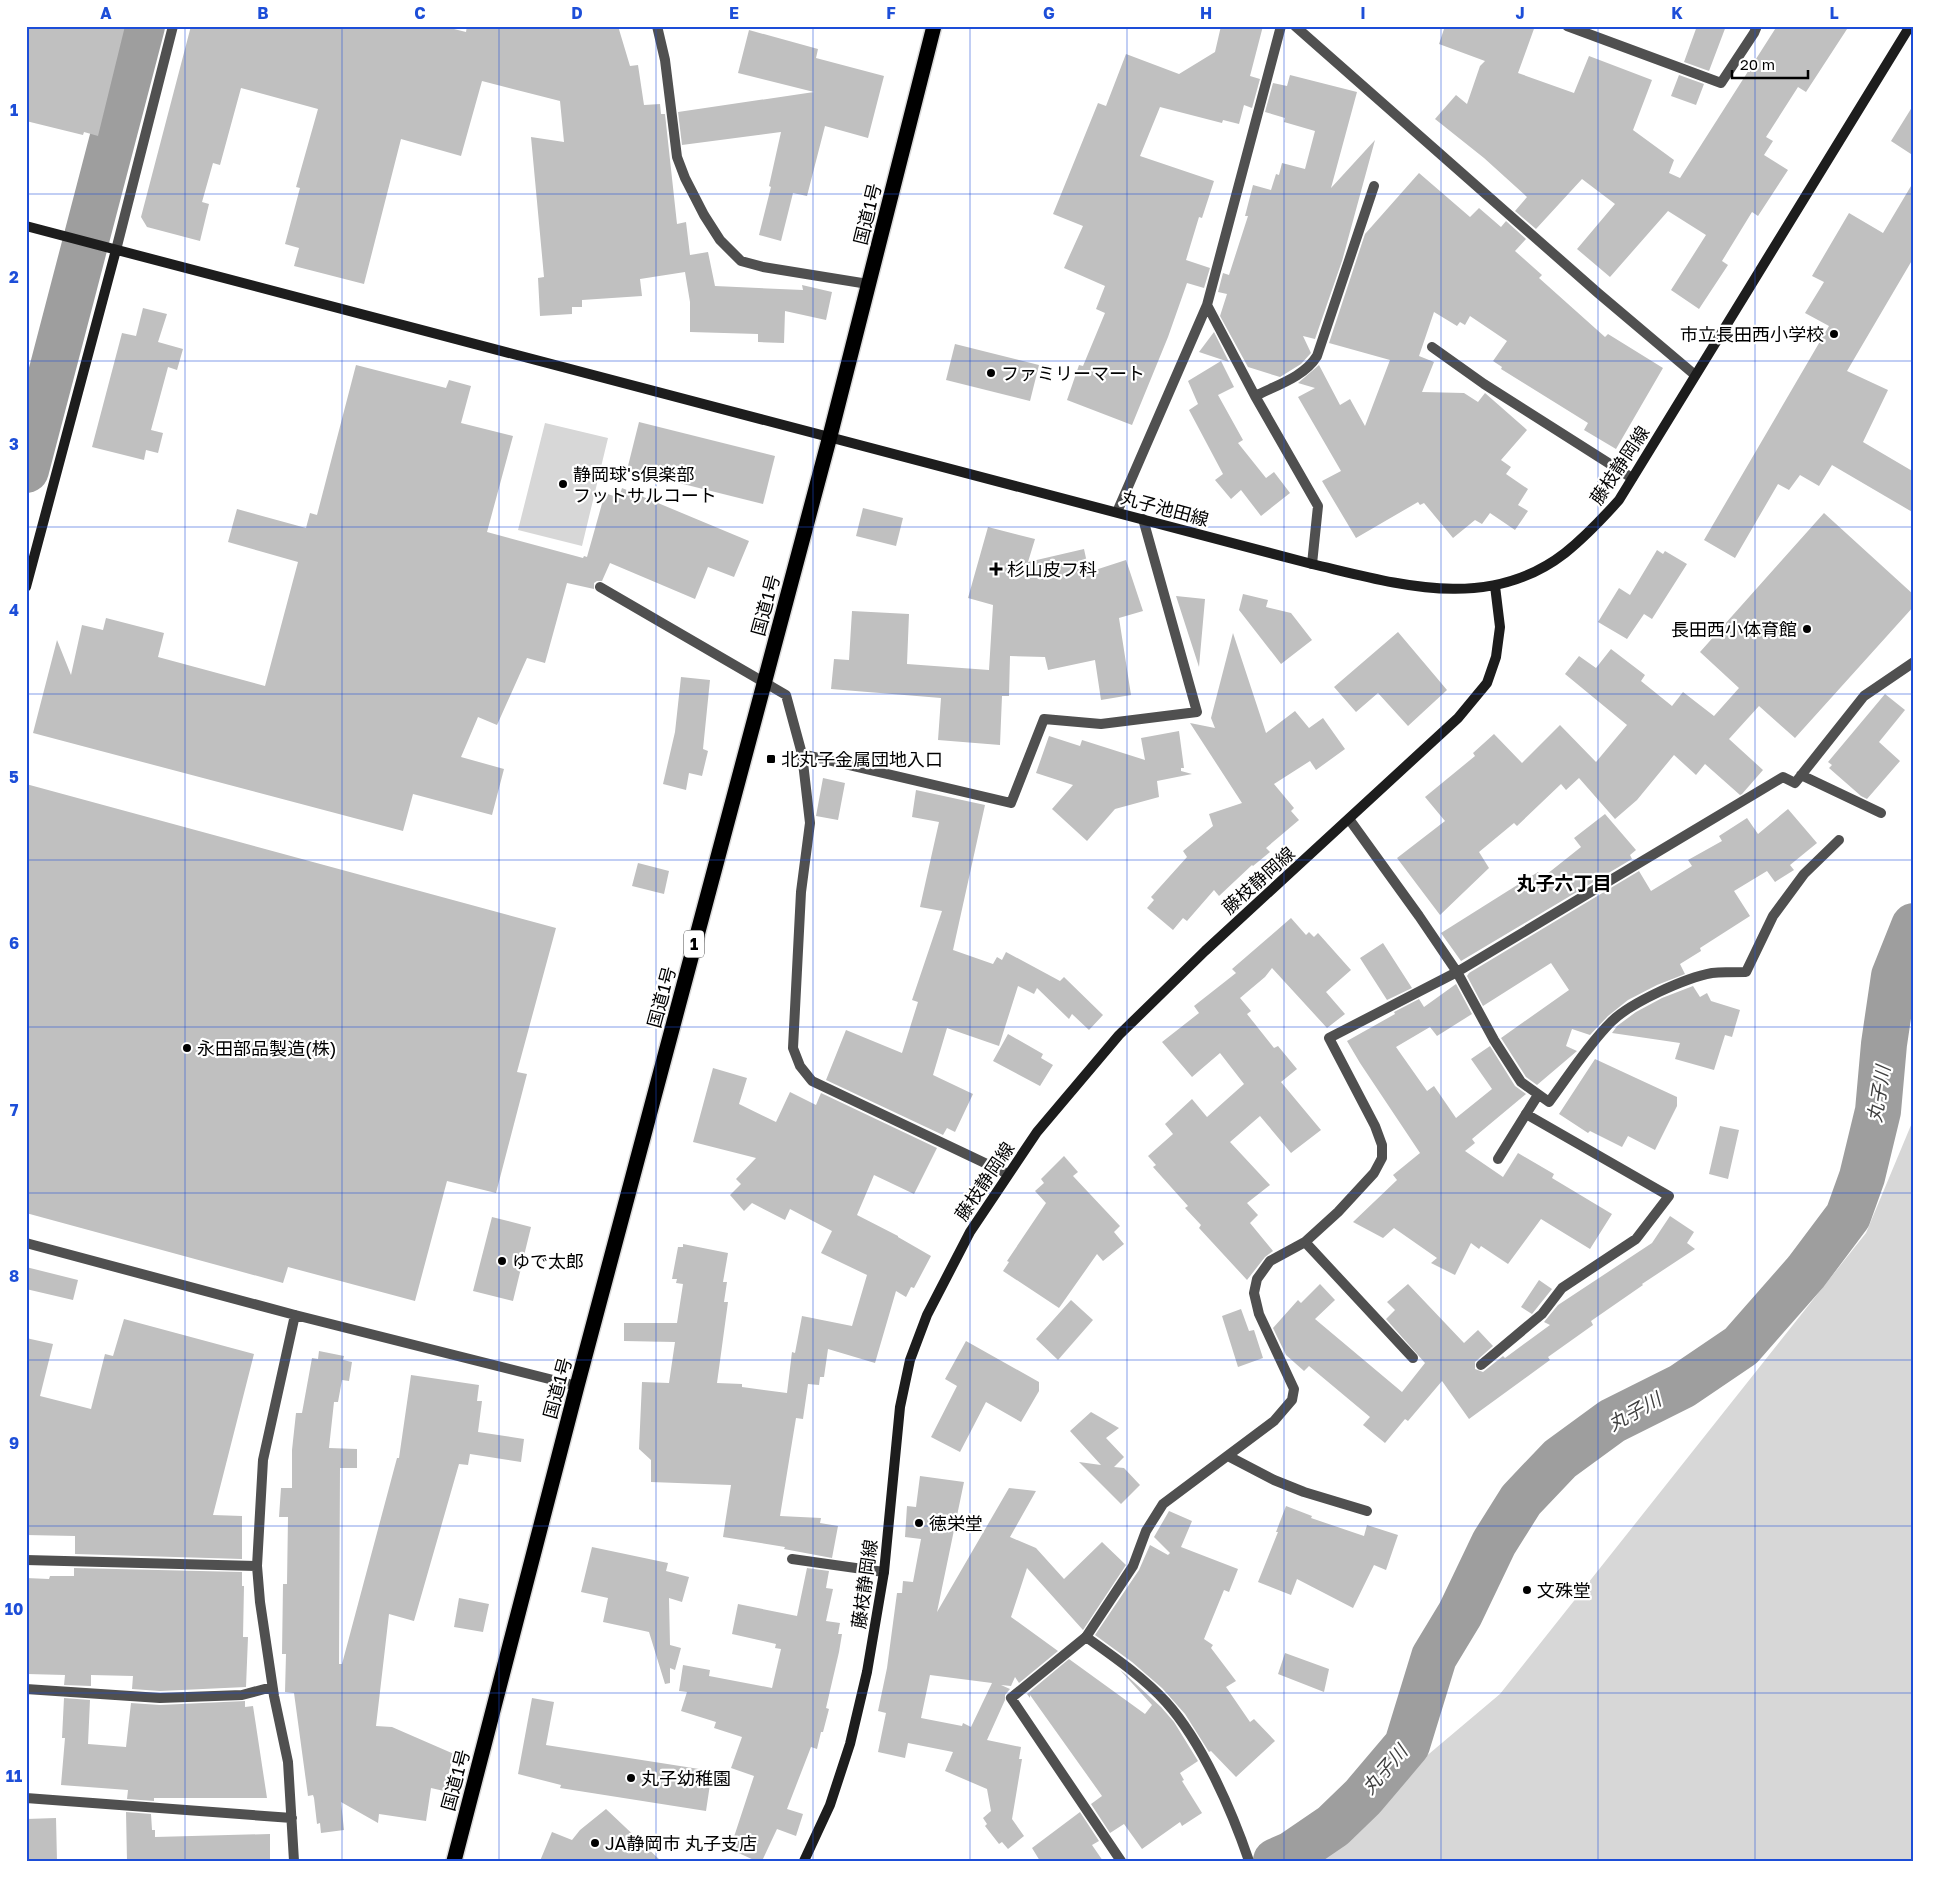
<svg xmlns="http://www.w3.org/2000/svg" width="1940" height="1887" font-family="'Golos Text','Noto Sans JP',sans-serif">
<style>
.green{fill:#d7d7d7}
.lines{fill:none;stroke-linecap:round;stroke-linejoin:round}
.river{stroke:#9e9e9e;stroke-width:46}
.building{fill:#c0c0c0;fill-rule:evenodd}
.highway-casing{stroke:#dbdbdb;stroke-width:18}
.lane{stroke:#505050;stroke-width:10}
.street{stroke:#505050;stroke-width:10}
.secondary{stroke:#1d1d1d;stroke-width:10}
.highway{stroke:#000;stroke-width:15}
.grid{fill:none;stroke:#1d4ed8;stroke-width:1;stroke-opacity:0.55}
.poi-dot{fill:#000;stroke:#fff;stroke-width:2}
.labels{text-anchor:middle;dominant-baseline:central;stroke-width:4.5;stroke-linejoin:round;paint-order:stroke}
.shield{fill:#fff;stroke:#4c4c4c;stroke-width:1}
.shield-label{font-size:16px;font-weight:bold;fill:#000}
.street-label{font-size:18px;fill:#000;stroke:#fff}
.poi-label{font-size:18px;fill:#000;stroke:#fff;text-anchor:start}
.neighbourhood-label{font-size:19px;font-weight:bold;fill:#000;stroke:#fff}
.water-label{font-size:19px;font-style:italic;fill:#3f3f3f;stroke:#fff}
.neatline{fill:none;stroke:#1d4ed8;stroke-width:2}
.grid-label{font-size:16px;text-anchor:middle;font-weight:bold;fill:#1d4ed8}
</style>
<rect width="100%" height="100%" fill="#fff"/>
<path class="green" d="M545,423L608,438L582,546L518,530Z
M1914,1118V1861H1302L1500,1694L1866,1233Z"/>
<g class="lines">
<path class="river" d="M26,470L142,26
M1276,1861L1292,1854L1333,1826L1363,1797L1407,1745L1434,1657L1460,1614L1494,1543L1521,1500L1560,1459L1612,1421L1682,1386L1741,1346L1806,1272L1848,1216L1862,1177L1878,1111L1884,1044L1894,976L1914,926"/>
</g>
<path class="building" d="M26,26H125L98,136L84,132L83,135L26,121Z
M191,26H442L466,32L467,26H618L630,66L638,65L644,105L660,104L661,114H665L677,224L686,222L690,255L708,252L715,286L803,290L802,285L832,292L826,320L785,311L784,343L758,342V334L690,332V302L685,272L640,279L642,296L582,300V307H572V314L540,316L538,278L544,277L531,137L564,142L560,101L482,81L461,156L401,139L364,284L294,266L299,248L285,244L300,188L296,187L318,109L241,88L220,165L213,163L202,202L209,204L200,241L147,227L141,217Z
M1221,26H1263L1250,76L1260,79L1252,108L1244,105L1239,124L1223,120L1222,123L1160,107L1140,156L1214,181L1202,218L1199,217L1186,260L1210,268L1204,288L1187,283L1168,337L1132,425L1067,400L1079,365L1083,366L1105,313L1096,309L1105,286L1064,268L1083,226L1053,214L1098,103L1106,106L1126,54L1179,74L1215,52Z
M1445,26H1535L1518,73L1574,93L1589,56L1652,80L1633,130L1674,160L1669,173L1680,178L1777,26H1849L1806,92L1798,87L1766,137L1773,141L1764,155L1788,170L1758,216L1752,212L1722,261L1728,265L1699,309L1671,290L1706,235L1668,211L1610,277L1577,249L1615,204L1582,179L1536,229L1515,211L1527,197L1484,158L1435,119L1456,95L1467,104L1480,66L1485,61L1439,44Z
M1697,26H1726L1709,71L1684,62Z
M749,30L818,49L816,58L884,76L868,138L825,126L807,196L793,193L781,241L759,235L771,187L769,186L781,132L682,145L678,112L814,92L738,73Z
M1290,75L1357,92L1331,188L1375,140L1342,261L1315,339L1303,336L1311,353L1301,364L1280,377L1248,367L1220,316L1227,294L1218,292L1223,273L1229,275L1248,216H1245L1253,185L1271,190L1276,174L1279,175L1282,163L1305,169L1315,131L1284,122L1285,118L1265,112L1273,83L1287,86Z
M1679,75L1704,84L1696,105L1671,96Z
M1914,104V156L1891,141Z
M1419,173L1470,217L1479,208L1501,227L1506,221L1526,239L1515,251L1542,275L1539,278L1605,337L1608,334L1663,368L1616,449L1584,430L1588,423L1501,369L1502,367L1493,361L1507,341L1470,316L1465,325L1460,322L1457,326L1434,312L1419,356L1434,362L1422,392L1464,393L1478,402L1485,393L1527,430L1501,460L1511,467L1506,474L1528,489L1518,505L1528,511L1515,530L1490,513L1482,524L1475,520L1453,538L1424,503L1420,505L1418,502L1356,538L1322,481L1341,471L1298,397L1315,388L1298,383L1319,365L1340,405L1350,399L1365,426L1390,360L1329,343L1365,234Z
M1914,181V257L1847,371L1888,390L1863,442L1914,472V513L1832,465L1819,486L1800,475L1789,490L1778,484L1735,558L1704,540L1829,326L1805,313L1824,282L1812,276L1849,213L1883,233Z
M143,308L167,314L158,342L183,349L177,370L168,367L151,430L163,433L158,453L146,450L144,460L92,447L122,333L136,336Z
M1214,332L1229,362L1199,352Z
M955,344L1039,365L1030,401L946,380Z
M1221,361L1234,387L1218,395L1243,440L1238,443L1266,478L1274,472L1290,493L1261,516L1241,490L1231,499L1215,480L1223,474L1189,410L1198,404L1188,381Z
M356,365L446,388L449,380L471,386L461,423L513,436L487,532L583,558L584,556L587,557L605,493L619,498L622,488L749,541L734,577L708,567L695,599L610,563L602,581H597L594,583V589L567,583L545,663L527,658L497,725L478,717L461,757L504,769L492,815L413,794L403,831L33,733L57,640L71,675L82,625L103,630L106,618L164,633L158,657L265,686L298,562L228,542L237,509L306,528L310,513L317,515Z
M639,422L775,456L763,504L627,470Z
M863,508L903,518L896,546L856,536Z
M1824,513L1914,595V606L1795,738L1759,706L1729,739L1763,770L1742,794L1740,795L1705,764L1696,775L1674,755L1637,800L1615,819L1579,778L1566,790L1561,784L1517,826L1514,823L1479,852L1489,868L1440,915L1397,858L1445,821L1425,797L1475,756L1473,753L1494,734L1522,763L1560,725L1596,762L1627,725L1565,674L1579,656L1596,668L1611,649L1645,675L1641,681L1672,706L1683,692L1714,716L1739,688L1700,652Z
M988,527L1035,539L1028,562L1084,549L1089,572L1126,560L1143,611L1119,618L1131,695L1101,700L1095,660L1048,670L1045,657L1010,656L1009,696H1002L1000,745L938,740L941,698L831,689L834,659L849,660L852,611L909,614L907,664L989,670L993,605L968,598Z
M1657,550L1663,554L1665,551L1687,564L1652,619L1644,614L1627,639L1598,622L1619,588L1630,595Z
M1243,594L1268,600L1266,607L1291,613L1312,640L1281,664L1239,610Z
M1176,596L1205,599L1199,667Z
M1398,632L1447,690L1408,726L1378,693L1356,712L1334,687Z
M1233,633L1266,733L1295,711L1309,728L1323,718L1345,749L1316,770L1310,761L1274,784L1294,808L1291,811L1299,820L1266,848L1270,852L1253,866L1252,865L1219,896L1214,890L1187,921L1183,918L1173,930L1147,908L1154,900L1151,897L1187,857L1183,851L1213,826L1209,814L1242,803L1190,723L1215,728L1211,718Z
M681,677L710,680L703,749L708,751L702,776L689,773L686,790L663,784L675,732Z
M1885,694L1905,710L1879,742L1900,761L1867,799L1861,796L1829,768L1832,765L1828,762Z
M1179,731L1184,768H1181V771L1192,774L1157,781L1159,797L1115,809L1087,841L1052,809L1073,785L1036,773L1049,736L1080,746L1082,740L1145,760L1141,738Z
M823,778L845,783L838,820L816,816Z
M26,784L556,928L517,1072L527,1074L496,1193L447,1181L415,1301L288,1267L283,1283L26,1213Z
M916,790L985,805L953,950L993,964L997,957L1002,960L1006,952L1060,981L1064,977L1103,1015L1089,1030L1072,1014L1069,1019L1037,988L1034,994L1018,986L999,1046L947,1028L933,1075L973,1094L955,1132L947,1128L943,1135L826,1080L846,1030L902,1053L918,1002L912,1000L942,911L920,907L939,822L912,817Z
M1788,809L1817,843L1790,865L1794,870L1775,882L1767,871L1734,891L1750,916L1700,948L1701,951L1680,964L1685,974L1657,985L1628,1000L1608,1016L1590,1035L1572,1029L1566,1046L1577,1051L1537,1085L1526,1077L1501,1038L1569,990L1551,963L1483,1006L1467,976L1469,973L1639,871L1651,891L1692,866L1688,860L1722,841L1719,836L1747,818L1758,834Z
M1605,814L1636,850L1630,855L1632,859L1461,961L1441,933L1538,872L1542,878L1581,847L1574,838Z
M638,863L669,871L664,894L632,886Z
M1291,918L1306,935L1309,932L1314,937L1318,933L1351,970L1326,992L1345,1014L1327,1028L1272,968L1265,977L1240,998L1251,1011L1247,1014L1274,1048L1278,1046L1297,1069L1281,1082L1321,1130L1291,1153L1260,1116L1230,1142L1270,1185L1247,1203L1258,1215L1250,1223L1273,1251L1265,1257L1247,1280L1199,1228L1201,1225L1185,1208L1188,1206L1153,1167L1156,1165L1148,1156L1173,1134L1165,1124L1192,1099L1207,1117L1244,1084L1220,1053L1192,1077L1162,1042L1199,1013L1194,1006L1236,973L1232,969Z
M1383,943L1412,988L1387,1000L1360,958Z
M1456,984L1472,1014L1437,1036L1430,1027L1396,1047L1427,1091L1434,1086L1456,1118L1492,1089L1471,1059L1490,1046L1515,1086L1526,1094L1472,1139L1475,1143L1465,1151L1503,1177L1518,1153L1554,1174L1552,1178L1612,1214L1590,1249L1541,1219L1508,1264L1481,1246L1479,1249L1471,1243L1455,1275L1431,1263L1437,1258L1394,1228L1383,1238L1353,1222L1397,1180L1393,1175L1420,1153L1360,1063L1347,1041L1395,1014L1394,1012L1419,999L1424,1007Z
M1693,986L1700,997L1707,993L1711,1001L1740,1010L1732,1037L1725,1035L1714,1070L1675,1059L1680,1043L1612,1033L1617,1026L1636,1012L1662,998Z
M1008,1034L1043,1054L1041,1058L1053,1065L1040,1086L993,1061Z
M1595,1059L1677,1097V1106L1655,1150L1628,1136L1622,1147L1590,1131L1588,1133L1559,1114Z
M713,1068L747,1078L739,1104L776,1122L790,1092L816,1105L821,1093L937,1148L914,1194L874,1175L857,1215L898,1236V1237L931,1256L914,1288L911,1287L906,1297L896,1291L875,1363L828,1349L824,1377H820L819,1385L808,1384L803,1419L796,1418L780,1516L821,1518L820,1523L838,1526L832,1558L784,1549L785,1547L723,1537L731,1485L651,1482V1460L639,1449L642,1382L669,1383L675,1342L624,1341V1323H677L683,1284L676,1283L677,1279H672L678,1247H683V1244L728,1253L723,1282H727L724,1302H728L717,1383L742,1384V1387L787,1393L792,1352L795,1353L802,1316L852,1326L867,1275L821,1253L832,1231L790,1209L785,1220L752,1203L744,1211L730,1195L741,1184L736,1179L756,1158L693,1142Z
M1720,1126L1739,1130L1728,1179L1709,1174Z
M1064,1156L1078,1172L1073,1176L1120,1226L1114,1232L1124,1244L1103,1261L1097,1254L1059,1308L1003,1271L1009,1262L1007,1261L1046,1203L1035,1191L1044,1183L1041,1179Z
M1670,1216L1694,1232L1687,1243L1695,1249L1642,1284L1643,1285L1591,1321L1593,1325L1548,1357L1550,1360L1469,1419L1442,1381L1408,1421L1405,1419L1385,1443L1363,1425L1370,1417L1309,1366L1304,1371L1286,1355L1273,1328L1298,1300L1301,1303L1320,1284L1335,1300L1315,1319L1402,1392L1425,1363L1386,1319L1395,1310L1387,1302L1408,1284L1464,1343L1478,1330L1493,1346L1475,1362V1369L1483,1372L1503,1356L1505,1358L1550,1325L1544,1322L1558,1305L1652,1243Z
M492,1217L531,1227L513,1301L473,1291Z
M26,1267L78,1280L73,1300L26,1289Z
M1539,1280L1552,1289L1532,1314L1521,1307Z
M1071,1300L1093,1320L1058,1360L1036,1339Z
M1241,1309L1249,1331L1254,1330L1263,1358L1238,1367L1222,1316Z
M124,1319L254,1354L213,1515L242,1516V1559L75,1554V1536L26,1535V1338L53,1344L40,1396L91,1409L105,1354L113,1356Z
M966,1341L1039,1382V1391L1021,1422L986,1402L960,1452L931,1437L957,1386L945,1379Z
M319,1351L344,1356L343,1360L352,1362L349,1381L342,1380L338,1402H334L329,1448L357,1449V1468H340L339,1664H342L397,1458H399L411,1375L479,1385L477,1401H482L478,1432L524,1439L521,1462L470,1454L468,1465L459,1464L414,1621L389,1614L376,1726L392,1727L454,1754L444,1791L431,1788L426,1821L379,1814L378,1823L341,1802L344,1830L321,1833L320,1823L317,1824L314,1798L313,1795L308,1796L294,1693L285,1692L286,1654H282L283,1584H287L288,1517H279L281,1488H292V1450L296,1413H302L312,1358L318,1359Z
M1091,1412L1119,1428L1106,1438L1124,1457L1114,1467L1124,1468L1140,1485L1121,1504L1079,1462L1101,1465L1070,1431Z
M920,1476L964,1482L937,1612L1009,1488L1036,1491L1010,1537L1036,1548L1064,1579L1102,1542L1126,1565L1083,1630L1027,1568L1011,1617L1058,1651L1019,1683L1015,1677L1011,1686L1001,1685L1010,1689L1005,1695V1700L987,1740L1021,1747L1019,1759H1022L1012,1819L1024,1836L1008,1849L1002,1842L999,1844L985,1826L987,1824L983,1818L991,1811L987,1789L945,1771L953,1752L908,1743L905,1758L878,1752L886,1713L878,1711L887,1668L897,1593H902L903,1581L913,1582L921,1539L905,1537L907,1506L916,1507ZM930,1675L992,1683L971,1727L963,1723L962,1726L921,1718Z
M1286,1506L1312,1516L1311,1518L1364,1536L1367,1525L1398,1535L1386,1570L1374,1565L1353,1608L1297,1579L1291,1595L1258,1582L1278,1532H1276Z
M1169,1511L1192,1521L1181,1547L1238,1569L1229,1592L1224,1590L1204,1639L1213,1645L1211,1648L1236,1681L1226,1687L1250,1722L1254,1719L1275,1741L1236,1777L1211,1751L1209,1752L1185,1714L1162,1688L1132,1662L1095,1635L1139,1570L1150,1545L1168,1555L1170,1553L1154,1537Z
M592,1547L668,1563L666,1571L689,1577L682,1602L669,1598L670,1645L681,1648L675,1670L670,1668V1683L665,1684L649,1632L603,1622L608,1598L581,1592Z
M74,1568L242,1572V1586H244L243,1637H248L246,1687L160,1691L132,1689L133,1676L91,1675V1686L64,1685L65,1675L27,1674L28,1621H26V1578L49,1579L50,1576H74Z
M807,1568L829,1571L826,1588L833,1589L826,1621L840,1623L838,1634H842L839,1652L826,1708L829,1709L823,1732H821L817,1749L811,1747L787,1809L803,1814L796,1836L777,1829L762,1861H756L730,1849L754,1776L731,1768L742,1737L714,1728L716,1722L681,1711L687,1692L679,1691L683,1665L710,1670L709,1676L772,1688L781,1649L775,1648L776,1644L732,1634L738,1604L797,1616Z
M459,1598L489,1604L483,1632L454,1627Z
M1285,1653L1329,1669L1324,1692L1278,1674Z
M1069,1659L1145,1714L1152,1705L1120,1670L1124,1673L1161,1707L1174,1722L1198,1761L1180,1773L1184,1780L1182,1781L1202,1813L1182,1826L1180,1822L1142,1849L1124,1824L1110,1833L1091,1804L1102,1796L1030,1695V1698L1027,1694Z
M64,1698L90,1700L88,1744L126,1747L131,1703L160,1705L245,1701V1707L253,1706L267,1798H154V1801L127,1799L128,1790L61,1785L65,1738H62Z
M532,1698L554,1702L546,1745L712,1771L706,1811L560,1788L561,1785L518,1774Z
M606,1809L661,1861H540L552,1832L572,1840L580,1830Z
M126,1812L151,1814L152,1830H155V1837L270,1834V1861H127Z
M1080,1812L1099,1841L1092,1845L1103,1861H1040L1032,1848Z
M56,1818L57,1861H26V1819Z"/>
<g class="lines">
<g class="highway-casing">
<path id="highway" d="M454,1861L577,1386L830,436L934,26"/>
</g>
<path class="lane" d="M1498,1159L1526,1114
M1305,1242L1413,1358
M1228,1456L1274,1480L1304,1492L1367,1511
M792,1559L884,1572
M1086,1637L1133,1566L1146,1531L1163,1504L1274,1421L1292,1400L1294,1389L1259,1314L1254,1293L1257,1279L1270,1261L1305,1242L1338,1212L1374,1173L1382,1158V1145L1375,1126L1329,1038L1457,972"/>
<path class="street" d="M657,26L665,60L677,157L685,178L704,215L720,240L741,261L763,267L868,284
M1295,26L1598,293L1695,375
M1567,26L1721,83L1754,33L1757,26
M116,250L173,26
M1207,305L1255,396L1318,506L1312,564
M1432,347L1484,384L1632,478
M1255,396C1277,385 1304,377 1317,356L1374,186
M1117,512L1207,305L1281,26
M600,587L786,695L802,754L810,823L801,892L793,1048L800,1066L812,1081L1008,1174
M802,754L1011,803L1044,719L1101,724L1197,712L1143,519
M1801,775L1881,813
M1349,819L1419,916L1457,972L1494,1040L1521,1082L1549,1102C1569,1075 1588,1045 1612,1021C1632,1002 1685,978 1712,973C1723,972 1735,972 1746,972L1773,916L1804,874L1839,840
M1457,972L1783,777L1795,783L1864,696L1914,662
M26,1243L295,1315L577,1386
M1481,1365L1542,1314L1562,1288L1636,1239L1669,1196L1526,1114L1538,1095
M26,1560L257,1566
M26,1689L160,1698L242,1695L272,1687
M26,1798L292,1818
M294,1861L288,1762L274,1696L260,1602L257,1566L263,1460L295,1315
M1121,1861L1011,1698L1086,1637C1114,1657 1143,1677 1166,1702C1202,1742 1232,1811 1249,1861"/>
<path class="secondary" d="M26,226L1312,564C1398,584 1488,613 1565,553C1585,537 1602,519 1619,500L1910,26
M26,587L116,250
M804,1861L830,1805L850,1744L867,1672L884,1572L900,1407L910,1360L927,1315L970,1232L1037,1132L1119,1035L1205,951L1458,718L1487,683L1496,657L1500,627L1495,586"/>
<use href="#highway" class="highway"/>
</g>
<path class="grid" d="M185,26V1861M342,26V1861M499,26V1861M656,26V1861M813,26V1861M970,26V1861M1127,26V1861M1284,26V1861M1441,26V1861M1598,26V1861M1755,26V1861M26,194H1914M26,361H1914M26,527H1914M26,694H1914M26,860H1914M26,1027H1914M26,1193H1914M26,1360H1914M26,1526H1914M26,1693H1914"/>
<g class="poi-dot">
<circle cx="1834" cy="334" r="5"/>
<circle cx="991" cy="373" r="5"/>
<circle cx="563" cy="484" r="5"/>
<path d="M993.5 561.5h5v5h5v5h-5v5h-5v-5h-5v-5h5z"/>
<circle cx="1807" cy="629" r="5"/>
<rect x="766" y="754" width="10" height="10" rx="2.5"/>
<circle cx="187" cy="1048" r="5"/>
<circle cx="502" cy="1261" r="5"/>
<circle cx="919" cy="1523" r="5"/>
<circle cx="1527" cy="1590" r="5"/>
<circle cx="631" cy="1778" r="5"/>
<circle cx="595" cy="1843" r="5"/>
</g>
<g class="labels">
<rect class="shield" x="684" y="930.5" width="20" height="27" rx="4"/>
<g class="shield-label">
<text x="694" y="944">1</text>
</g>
<g class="street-label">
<text transform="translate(867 214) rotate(-76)">国道1号</text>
<text transform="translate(1619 465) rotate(-56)">藤枝静岡線</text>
<text transform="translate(1165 508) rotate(15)">丸子池田線</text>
<text transform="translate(765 605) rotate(-75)">国道1号</text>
<text transform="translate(1258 880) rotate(-42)">藤枝静岡線</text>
<text transform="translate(661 997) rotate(-75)">国道1号</text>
<text transform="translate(984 1181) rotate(-56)">藤枝静岡線</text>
<text transform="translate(557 1388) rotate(-75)">国道1号</text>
<text transform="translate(864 1584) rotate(-82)">藤枝静岡線</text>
<text transform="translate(455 1780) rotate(-75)">国道1号</text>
</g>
<g class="poi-label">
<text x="1824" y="334" text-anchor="end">市立長田西小学校</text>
<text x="1001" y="373">ファミリーマート</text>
<text x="573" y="474">静岡球's倶楽部<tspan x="573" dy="21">フットサルコート</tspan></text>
<text x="1007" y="569">杉山皮フ科</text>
<text x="1797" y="629" text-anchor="end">長田西小体育館</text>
<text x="781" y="759">北丸子金属団地入口</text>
<text x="197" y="1048">永田部品製造(株)</text>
<text x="512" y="1261">ゆで太郎</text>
<text x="929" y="1523">徳栄堂</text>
<text x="1537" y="1590">文殊堂</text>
<text x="641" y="1778">丸子幼稚園</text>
<text x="605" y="1843">JA静岡市 丸子支店</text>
</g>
<g class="neighbourhood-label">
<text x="1564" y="882">丸子六丁目</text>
</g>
<g class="water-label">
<text transform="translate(1878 1094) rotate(-81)">丸子川</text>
<text transform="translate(1634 1411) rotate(-29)">丸子川</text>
<text transform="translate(1384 1769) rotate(-49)">丸子川</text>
</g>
</g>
<rect width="1940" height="1887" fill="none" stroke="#ffffff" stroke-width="55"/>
<path d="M1732 70v8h76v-8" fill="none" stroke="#000000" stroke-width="2.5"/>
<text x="1740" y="70" font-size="15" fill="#000000" stroke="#ffffff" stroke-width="4" paint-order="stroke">20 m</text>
<rect x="28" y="28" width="1884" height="1832" class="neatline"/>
<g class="grid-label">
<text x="106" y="19">A</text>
<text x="263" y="19">B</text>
<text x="420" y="19">C</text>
<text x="577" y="19">D</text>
<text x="734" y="19">E</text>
<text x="891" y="19">F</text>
<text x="1049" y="19">G</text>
<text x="1206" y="19">H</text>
<text x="1363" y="19">I</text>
<text x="1520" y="19">J</text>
<text x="1677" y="19">K</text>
<text x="1834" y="19">L</text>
<text x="14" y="116">1</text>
<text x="14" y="283">2</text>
<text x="14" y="450">3</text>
<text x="14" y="616">4</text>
<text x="14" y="783">5</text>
<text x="14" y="949">6</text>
<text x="14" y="1116">7</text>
<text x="14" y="1282">8</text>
<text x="14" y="1449">9</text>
<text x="14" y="1615">10</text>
<text x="14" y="1782">11</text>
</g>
</svg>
